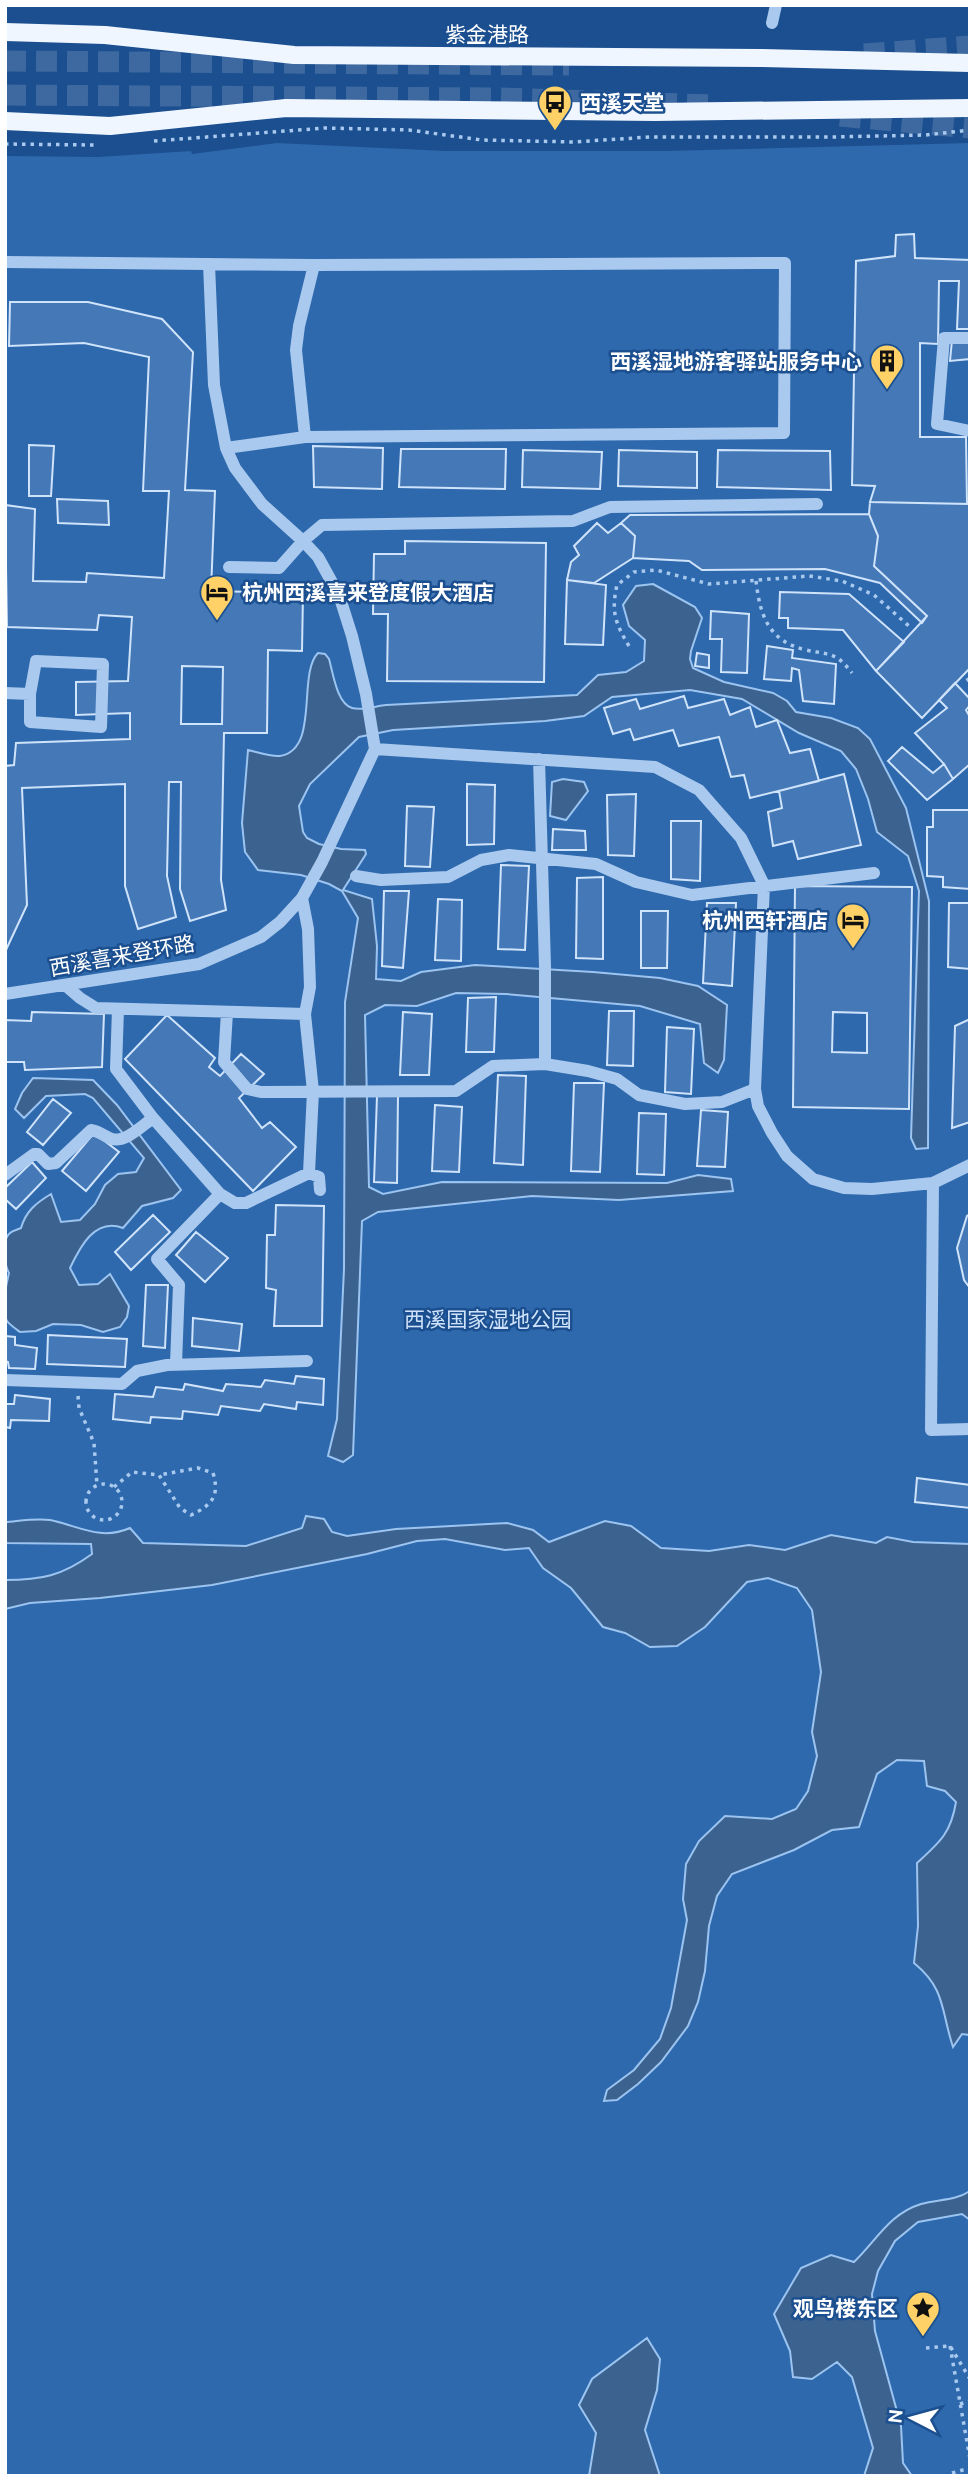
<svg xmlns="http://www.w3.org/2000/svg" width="975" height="2481" font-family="Ubuntu,'Noto Sans SC',sans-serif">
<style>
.green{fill:#2e69ad}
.water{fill:#3c6290;stroke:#9cc4f0;stroke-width:2}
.building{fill:#4478b7;stroke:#cfe3fa;stroke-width:2;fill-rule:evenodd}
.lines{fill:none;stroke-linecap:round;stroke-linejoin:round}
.highway-tunnel{stroke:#3d69a0;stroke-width:21;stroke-dasharray:21 10;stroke-linecap:butt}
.path{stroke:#a9c9ee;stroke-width:3.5;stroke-dasharray:3.5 5;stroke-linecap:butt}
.minor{stroke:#a9c9ee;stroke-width:12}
.major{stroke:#f0f6ff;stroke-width:18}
.labels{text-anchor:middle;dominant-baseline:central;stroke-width:5;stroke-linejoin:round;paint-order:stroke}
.street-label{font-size:21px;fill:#fff;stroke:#1b4f8f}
.poi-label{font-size:21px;font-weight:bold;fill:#fff;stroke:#1b4f8f;text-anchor:end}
.park-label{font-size:21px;fill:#cfe3fa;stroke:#1b4f8f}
</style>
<rect width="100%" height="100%" fill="#1b4f8f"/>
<path class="green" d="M277,143L446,151H665L970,143V2476H5V156L98,157L191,151L192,154Z"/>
<path class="water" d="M653,584L695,607L702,618L691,651L690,659L693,668L724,682L773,693L787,701L796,712L831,718L858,728L870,739L906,808L929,901L928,1148L916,1149L911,1138L919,891L908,856L877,832L868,799L856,769L841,751L799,733L742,699L690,690L612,697L584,716L545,721L393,730L359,737L310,784L299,806L303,832L307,838L319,844L341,849L365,850L366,854L343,890L372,899L377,946L376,979L401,981L421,972L475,965L593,972L660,978L698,986L727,1005L724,1060L718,1073L704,1063L700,1024L640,1006L506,994L456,993L417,1006L385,1005L365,1015L369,1187L383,1194L442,1182L667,1183L698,1175L731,1179L733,1191L619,1200L532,1196L378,1212L362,1221L353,1455L343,1462L328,1456L337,1419L344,1269L345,1002L358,918L342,891L329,884L301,875L258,870L245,852L242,823L248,750C257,752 271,757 280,756C320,750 297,674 318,653L325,654L329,659C333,673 337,704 352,708C362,711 376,706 386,705L577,695L598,675L626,672L644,661L645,640L629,626L623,605L636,586Z
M563,779L584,782L588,791L566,820L550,816L552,782Z
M33,1078L93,1080L117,1105L181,1190L173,1198L142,1206L123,1228C95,1217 80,1247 70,1268L79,1285L98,1284L110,1274L129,1306L127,1317L120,1327L103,1332L81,1325L53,1324L36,1331L20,1332C16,1329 10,1325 7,1321C0,1309 6,1286 9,1273C4,1264 1,1240 10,1233C13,1230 17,1230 21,1228C26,1211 36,1203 51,1194L61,1222L80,1220L95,1204L105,1185L118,1174L136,1172L144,1158L93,1098L85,1094L46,1096L24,1118L15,1109L22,1093Z
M306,1516L324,1519L332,1532L347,1536L396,1529L507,1523L533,1530L549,1542L605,1521L631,1526L661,1548L709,1551L749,1545L785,1550L831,1535L876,1543L887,1537L913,1542L970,1544V2035L962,2034L953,2047C941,2011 946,1989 914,1963L918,1926L917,1863C940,1842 951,1833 956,1802L945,1791L927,1786L924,1761L897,1760L877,1774L859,1827L832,1830L794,1850L732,1874L717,1896L709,1926L705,1971L698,2002L688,2026L661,2062L638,2084L617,2100L604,2101L607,2090L634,2070L660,2039L671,2008L687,1920L683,1899L686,1864L699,1841L725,1816L772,1819L796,1809L808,1791L817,1756L812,1732L821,1672L812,1610L797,1588L768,1578L747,1582L705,1627L677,1646L650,1647L625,1633L603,1627L571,1588L543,1568L529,1548L505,1550L445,1539L417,1541L367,1554L212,1585L100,1598L30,1603L5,1609V1580C41,1580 62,1576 92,1554L91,1544L5,1543V1522C19,1521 36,1518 50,1520C79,1526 100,1541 130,1528L143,1543L246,1546L302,1528Z
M970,2191V2220L962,2214L918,2222L895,2241L878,2271L872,2294L875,2331L901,2426L903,2463L912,2476H864L873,2448L852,2377L837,2362L812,2379L793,2377L790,2351L774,2314L801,2268L831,2255L854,2262C877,2240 889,2214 921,2204C938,2199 955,2201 970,2191Z
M647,2338L660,2359L657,2390L645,2430L660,2476H589L596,2433L579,2405L592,2379Z"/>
<path class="building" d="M914,234L915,258L970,260V329H957L959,281H939L938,344L920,343V437H966L967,504L870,502L875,486L852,485L856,261L895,256L896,235Z
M10,302H88L162,319L193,352L185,490L215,491L211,591L303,593L302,651L268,650L267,733H224L221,880L226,910L190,921L180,889L181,782H169L167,876L176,917L138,929L125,886V784L22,788L27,905L5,952V766L14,765L16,743L130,739V713L76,715V682L128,681L132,617L99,615L97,630L7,627L5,505L35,509L33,581L86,582L87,573L164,578L169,491H143L149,357L84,343L9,346ZM182,666L223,667L222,724H181Z
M952,340L970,341V359L950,361Z
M29,445L54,446L51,496H29Z
M313,446L383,448L382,489L314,487Z
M401,449H506L505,489L399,487Z
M523,450L602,452L600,489L522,487Z
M619,450L697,452V488L618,486Z
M718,450L830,451L831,490L717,487Z
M57,499L108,501L109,525L58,523Z
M870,502L970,504V668L922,718L876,671L927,616L874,566L878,536L869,514Z
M869,514L878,536L874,566L927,616L922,623L880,583L825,569L702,570L689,561L633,558L635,536L621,523L630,515Z
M597,523L608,533L621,523L635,536L633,558L594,583L567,580L571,562L579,555L574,546Z
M405,541L546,543L544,682L387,681L388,614H373L374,554H405Z
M567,580L606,585L603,645L565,644Z
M780,592L849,594L904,642L876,671L843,630L788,628V618H779Z
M711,611L749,614L747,673L721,672L722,639H710Z
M767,646L793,650L792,658L836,664L834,704L803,701L799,670L792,668L791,681L764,679Z
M697,653L709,655V668L695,666Z
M955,683L970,699V705L966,710L970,717V764L953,779L944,764L915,733L947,708L939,700Z
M684,696L688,708L724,699L730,715L750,707L756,727L777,720L790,753L810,749L819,781L750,798L744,775L731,777L719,737L679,746L673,730L634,740L630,729L613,734L604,708L636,699L640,709Z
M902,747L933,773L944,764L953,779L927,800L888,761Z
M844,774L861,845L798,859L793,841L773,846L768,812L782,808L779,791Z
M467,784L495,785L494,844L467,845Z
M636,794L634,856L608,855L607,795Z
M407,806L434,807L430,867L405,866Z
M933,810H970V889L943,887V877L927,876V827H933Z
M671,821H701L700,881L671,879Z
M553,829L585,831L586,850H552Z
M501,865L529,866L525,950L498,949Z
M603,877V959L576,958L577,878Z
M795,886L912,887L909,1109L793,1107ZM833,1012L867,1013V1053L832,1052Z
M384,891H409L403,968L382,966Z
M438,899L462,900L461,961L435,960Z
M707,903H736L732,986L703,983Z
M949,903H970V969L948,967Z
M641,911H668L667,968H641Z
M496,997L494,1052H466L468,998Z
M609,1011H634L633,1066L607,1065Z
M32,1012L104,1014L102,1067L25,1070L24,1062H5V1020L31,1021Z
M403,1012L432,1014L429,1075H400Z
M167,1015L215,1058L209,1067L220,1076L241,1054L264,1074L239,1098L262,1128L270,1122L296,1147L253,1191L125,1059Z
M970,1019V1122L952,1128L955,1026Z
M667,1027L694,1029L691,1094L665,1092Z
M498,1075L526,1076L523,1165L494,1163Z
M574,1083H604L600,1172L571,1171Z
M398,1095L397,1183L374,1182L377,1096Z
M53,1099L71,1113L43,1145L27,1132Z
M435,1105L462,1107L459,1172L432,1171Z
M701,1110L728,1112L725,1167L697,1166Z
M639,1113L666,1114L664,1175L637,1174Z
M94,1133L119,1152L86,1191L62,1171Z
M32,1162L46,1178L16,1209L5,1199V1188Z
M276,1205L324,1206L322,1326H274L276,1290L266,1288L267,1235H275Z
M970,1214V1288L964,1280L957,1248L967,1216Z
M153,1215L170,1232L131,1270L115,1252Z
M196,1232L228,1258L205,1282L176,1255Z
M146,1285H168L165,1348L143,1346Z
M193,1318L242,1324L239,1351L192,1346Z
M48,1335L127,1339L125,1367L47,1364Z
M5,1336L15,1337V1345L37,1348L35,1369L9,1368L8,1362L5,1361Z
M296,1376L324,1379L323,1405L297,1402L296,1409L264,1404L260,1411L221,1406L218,1415L183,1411L182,1419L151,1417L150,1423L113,1419L115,1394L153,1397L156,1387L183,1390L185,1384L223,1391L226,1384L261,1387L265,1380L294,1384Z
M15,1395L50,1399L49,1421L11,1420L10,1428L5,1427V1404H14Z
M917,1478L970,1485V1508L915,1502Z"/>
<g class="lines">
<path class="highway-tunnel" d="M864,54L970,46
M5,61L569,65
M5,95L499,98L713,105
M840,116L970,128"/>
<path class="path" d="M154,141L325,128L409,130L482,140L573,142L650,137H831L926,135L970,130
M5,144L94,145
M756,581C760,615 768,641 806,650C830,655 836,652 852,673
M629,646C615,623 611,611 617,585L634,572L656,570L709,584L809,576L842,581L874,595L910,627
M967,678L970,683
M78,1396L79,1408L94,1443L97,1485
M86 1502a18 18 0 1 1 36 0a18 18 0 1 1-36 0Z
M114,1487L132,1472L159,1475L180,1508L191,1515C212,1505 220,1496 213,1473L198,1468L159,1475
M950,2346L970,2459
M926,2348L950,2346L970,2379
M960,2404L970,2401
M952,2473L970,2468"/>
<path class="minor" d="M772,23L776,5
M5,262L314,265L785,263L784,433L305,437L226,448
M970,338H944L937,424L970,431
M305,437L296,350L299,326L314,265
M229,567L279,568L303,541L322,525L573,521L610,507L817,504
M36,661L103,664L101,727L30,722V694Z
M5,693L30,694
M375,749L655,767L699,790L741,838L764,885L755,1089L758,1106L772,1133L787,1156L813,1179L844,1188L872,1189L933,1183L970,1165
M539,759L545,966V1064
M356,876L381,880L448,877L481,860L509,855L596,864L636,882L692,895L874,873
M302,898L308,929L310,987L305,1014L313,1091L309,1173L319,1177L320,1190
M65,985L80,998L96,1008L305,1014
M5,994L199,964L261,937L280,922L302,898L322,862L375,749L366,694L352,636L339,595L318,557L303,541L262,504L235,468L226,448L214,385L209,264
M118,1009L116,1069L153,1118
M227,1012L224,1062L247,1089L261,1092L456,1091L493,1066L545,1064L588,1071L617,1079L639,1095L685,1104L722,1102L755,1089
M5,1175L34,1154H38L48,1164L56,1163L91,1130C99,1131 104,1136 112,1139C125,1143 143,1125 153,1118L220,1194L157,1259L179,1285L176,1364
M933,1183L931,1430L970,1429
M220,1194L235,1203H246L309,1173
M5,1380L122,1384L137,1371L167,1365L307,1361"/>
<path class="major" d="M5,32L105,35L294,55L761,58L970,63
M5,121L110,126L286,108L655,112L970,108"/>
</g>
<defs>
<g id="bus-pin" transform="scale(1.75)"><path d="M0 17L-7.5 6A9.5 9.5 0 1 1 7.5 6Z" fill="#ffd166" stroke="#1b4f8f"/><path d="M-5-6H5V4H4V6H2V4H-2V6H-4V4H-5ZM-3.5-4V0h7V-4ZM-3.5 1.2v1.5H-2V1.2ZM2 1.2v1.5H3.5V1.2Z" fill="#111"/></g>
<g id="building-pin" transform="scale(1.75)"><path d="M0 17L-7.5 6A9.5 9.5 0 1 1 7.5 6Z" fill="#ffd166" stroke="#1b4f8f"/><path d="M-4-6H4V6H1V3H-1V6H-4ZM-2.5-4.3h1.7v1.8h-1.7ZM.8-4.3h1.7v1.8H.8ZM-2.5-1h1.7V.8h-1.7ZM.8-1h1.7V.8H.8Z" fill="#111"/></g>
<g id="hotel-pin" transform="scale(1.75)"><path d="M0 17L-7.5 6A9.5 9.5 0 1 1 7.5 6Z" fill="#ffd166" stroke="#1b4f8f"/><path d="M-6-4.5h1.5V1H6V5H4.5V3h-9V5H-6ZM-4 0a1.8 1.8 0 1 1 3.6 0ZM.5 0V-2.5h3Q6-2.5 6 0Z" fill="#111"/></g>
<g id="sight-pin" transform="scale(1.75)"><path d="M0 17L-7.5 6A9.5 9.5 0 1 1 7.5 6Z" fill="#ffd166" stroke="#1b4f8f"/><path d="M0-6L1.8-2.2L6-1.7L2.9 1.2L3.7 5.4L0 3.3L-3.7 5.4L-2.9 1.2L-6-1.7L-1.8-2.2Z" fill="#111"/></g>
</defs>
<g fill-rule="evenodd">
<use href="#bus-pin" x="555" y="102"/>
<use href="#building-pin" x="887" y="361"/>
<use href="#hotel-pin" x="217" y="592"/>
<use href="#hotel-pin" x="853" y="920"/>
<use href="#sight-pin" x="923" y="2308"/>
</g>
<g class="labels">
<g class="street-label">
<text x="487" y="34">紫金港路</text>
<text transform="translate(122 955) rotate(-10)">西溪喜来登环路</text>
</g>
<g class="poi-label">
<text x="580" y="102" text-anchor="start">西溪天堂</text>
<text x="862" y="361">西溪湿地游客驿站服务中心</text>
<text x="242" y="592" text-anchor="start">杭州西溪喜来登度假大酒店</text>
<text x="828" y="920">杭州西轩酒店</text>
<text x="898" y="2308">观鸟楼东区</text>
</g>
<g class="park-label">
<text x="488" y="1319">西溪国家湿地公园</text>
</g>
</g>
<rect width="975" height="2481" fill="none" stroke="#ffffff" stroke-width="14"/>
<g transform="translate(912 2418) rotate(276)" stroke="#1b4f8f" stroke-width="5" paint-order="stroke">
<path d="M0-5L12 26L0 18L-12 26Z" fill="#ffffff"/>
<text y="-10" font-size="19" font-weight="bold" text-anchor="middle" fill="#ffffff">N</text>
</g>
</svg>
